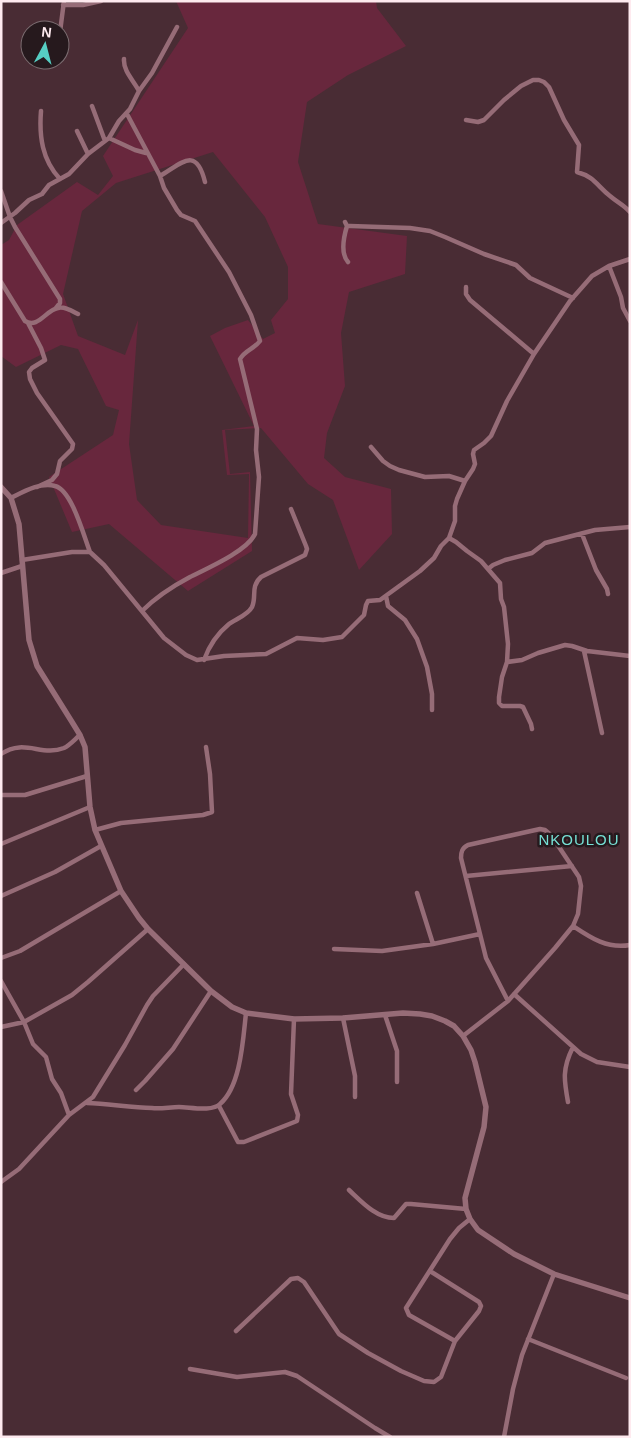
<svg xmlns="http://www.w3.org/2000/svg" width="631" height="1438" font-family="Arial,sans-serif">
<style>
.green{fill:#68273d;fill-rule:evenodd}
.lines{fill:none;stroke-linecap:round;stroke-linejoin:round}
.minor{stroke:#966c77;stroke-width:4.5}
.tertiary{stroke:#966c77;stroke-width:5.5}
.labels{text-anchor:middle;dominant-baseline:central;stroke-width:5;stroke-linejoin:round;paint-order:stroke}
.quarter-label{font-size:15px;letter-spacing:1px;fill:#76e0d5;stroke:#26191d}
</style>
<rect width="100%" height="100%" fill="#492c34"/>
<path class="green" d="M176,1H376L377,8L406,46L348,75L307,102L298,162L318,224L407,236L405,274L349,292L341,333L345,386L327,433L324,458L345,477L391,489L392,534L359,570L333,500L308,484L261,428L225,430L230,474L250,472L252,551L188,591L109,524L72,532L49,477L113,435L119,410L106,406L78,349L61,345L16,367L1,356V245L9,240L17,225L77,182L98,195L113,176L103,156L188,28ZM213,152L265,217L288,267V299L271,320L275,333L263,339L248,320L225,328L210,336L254,426L222,430L227,475L249,474L248,538L161,525L137,500L129,444L138,320L125,355L78,336L63,294L82,211L116,183Z"/>
<g class="lines">
<path class="minor" d="M63,5H83L101,1
M60,32L64,1
M139,91L152,73L177,27
M92,106L105,141
M41,111C39,136 42,160 60,179
M127,114L160,176L164,188L177,210L181,215L195,221L229,272L251,315L260,341C254,349 245,350 240,359L257,429L256,450L259,477L255,534C247,551 208,568 190,577C173,586 156,597 142,611
M466,120L478,122L484,120L504,100L521,86L533,80H539L544,82L549,87L564,120L579,145L577,172C595,177 597,186 610,196C617,202 624,205 630,212
M77,131L88,154
M109,138L135,150L146,153
M160,176C181,164 196,145 205,182
M1,191L10,217L15,227L60,299V303L56,308
M345,222L347,226H350L410,228L430,231L445,237L484,254L516,265L530,278L573,298
M1,223L15,213L29,200L42,194L49,185L69,174L88,154L109,138L119,121L130,109L139,91C134,81 123,71 124,59
M347,226C344,236 340,253 348,262
M609,266L621,297L623,308L630,321
M1,282L25,321C38,329 46,310 58,308C64,306 72,311 78,314
M466,287V294L470,300L534,354
M28,323L41,348L45,360L32,368L29,372L30,379L37,393L73,444L72,449L60,461L57,474L52,480L37,487
M371,447L383,461L390,466L399,470L425,477L449,476L465,481
M11,498C23,492 40,482 55,486C72,490 84,537 90,552
M582,534L596,570L607,589L608,594
M449,538L456,542L467,551L481,561L500,583L501,599L504,607L508,644L507,662L502,677L499,697V703L502,706H520L523,707L531,724L532,729
M22,560L72,552H90L104,565L164,638L186,655L197,660L224,656L266,654L297,638L323,640L342,637L364,615L366,605L368,601L380,600L420,571L434,558L441,546L449,538L455,521V506L457,499L465,481L473,469L475,464L473,454L474,450L484,443L491,436L507,401L534,354L570,301L592,276L609,266L630,259
M488,569L493,565L505,560L532,553L545,543L595,530L630,527
M1,573L22,566
M386,596L388,606L405,620L417,639L427,667L432,694V710
M584,651L602,733
M204,660C209,646 218,633 229,624C236,619 248,615 252,607C257,596 250,587 261,577L305,555L307,549L306,546L291,509
M507,662L522,660L538,653L565,645L572,646L587,651L630,656
M1,754C25,738 41,757 64,748C70,745 75,739 80,735
M1,795H25L87,776
M95,830L121,823L203,815L212,812L210,774L206,747
M1,844L90,807
M466,876L572,866
M417,893L433,944
M1,896L55,872L101,846
M573,926C591,938 607,949 630,945
M334,949L382,951L433,944L480,934
M1,958L20,951L121,891
M1,981L24,1022L33,1044L46,1057L52,1079L61,1093L69,1115
M514,994L581,1054L597,1062L630,1067
M385,1015L397,1051V1082
M343,1018L355,1076V1097
M1,1027L24,1022L72,995L88,982L148,929
M463,1036L508,1001L555,948L573,926L578,914L581,886L579,877L551,835L545,830L540,829L468,845C462,848 461,852 461,858L486,958L508,1001
M136,1090L145,1081L173,1049L211,991
M568,1102C564,1080 562,1069 573,1047
M87,1103C108,1104 130,1107 152,1108C161,1109 170,1107 179,1107C190,1107 212,1112 220,1104C241,1086 243,1039 246,1013
M219,1106L238,1142H244L297,1121L298,1115L291,1094L294,1019
M1,1182L19,1169L69,1115L93,1097L125,1045L147,1005L153,996L184,964
M349,1190C361,1201 376,1218 394,1218L406,1204H411L466,1209
M236,1331L291,1279L298,1278L304,1282L339,1334L368,1353L401,1371L424,1381L434,1382L441,1377L455,1341L479,1311L481,1306L479,1302L430,1271
M528,1339L626,1378
M455,1341L409,1315L406,1308L450,1239L459,1228L470,1219
M190,1369L237,1377L285,1372L297,1376L375,1428L390,1437
M504,1437L513,1389L522,1355L554,1274"/>
<path class="tertiary" d="M1,487L11,498L19,524L29,640L37,666L72,722L80,735L85,747L90,807L95,830L121,891L139,918L148,929L211,991L232,1007L246,1013L294,1019L343,1018L403,1013L420,1014L432,1016L445,1021L454,1026L463,1036L471,1050L475,1062L486,1107L484,1127L465,1198L466,1209L470,1219L478,1230L514,1254L554,1274L630,1298"/>
</g>
<g class="labels">
<g class="quarter-label">
<text x="579" y="839">NKOULOU</text>
</g>
</g>
<rect width="631" height="1438" fill="none" stroke="#feeaef" stroke-width="5"/>
<g transform="translate(45 45) rotate(7)"><circle r="24" fill="#26191d" stroke="#7c6d71"/>
<path d="M0-4L9 19L0 12L-9 19Z" fill="#56cec3"/>
<text y="-8" font-size="14" font-weight="bold" text-anchor="middle" fill="#feeaef">N</text>
</g>
</svg>
